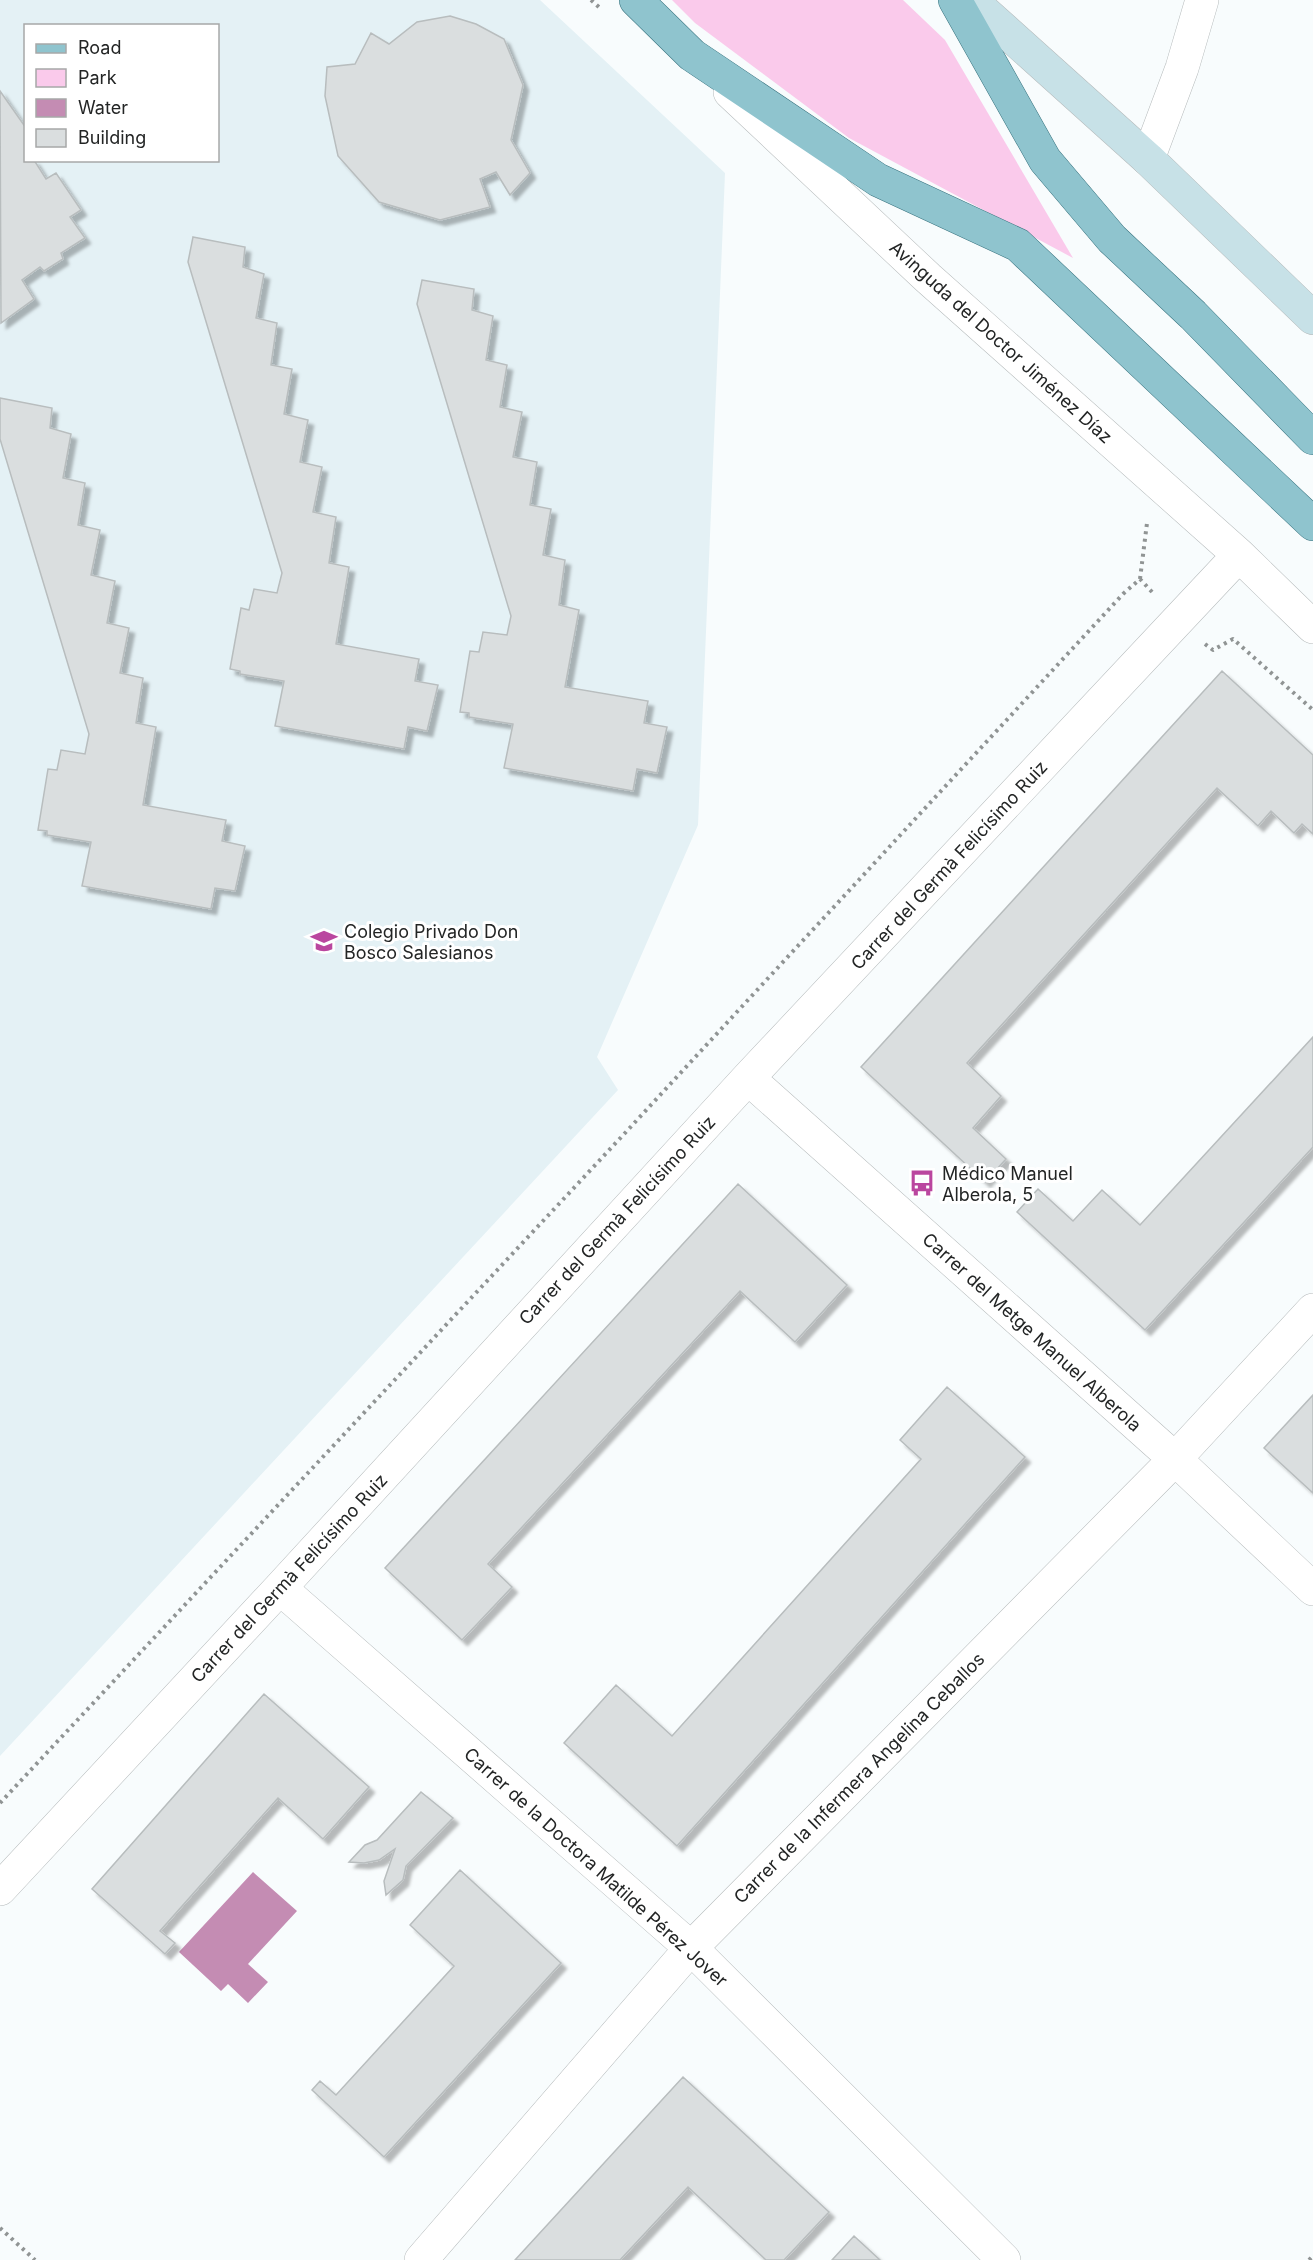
<svg xmlns="http://www.w3.org/2000/svg" width="1313" height="2260" font-family="Inter,sans-serif">
<style>
.built{fill:#e4f1f5;fill-rule:evenodd}
.green{fill:#facaeb}
.water{fill:#c48cb3}
.building{fill:#dadedf;stroke:#b8bdbe;stroke-width:1.5;filter:url(#shadow)}
.lines{fill:none;stroke-linecap:round;stroke-linejoin:round}
.street-casing{stroke:#b6bbbc;stroke-width:34}
.secondary-casing{stroke:#b6bbbc;stroke-width:34}
.primary-casing{stroke:#38727e;stroke-width:34}
.path{stroke:#909494;stroke-width:4;stroke-dasharray:3 4.5;stroke-linecap:butt}
.street{stroke:#fff;stroke-width:33}
.secondary{stroke:#c7e1e7;stroke-width:33}
.primary{stroke:#8fc4ce;stroke-width:33}
.labels{text-anchor:middle;dominant-baseline:central;stroke-width:6;stroke-linejoin:round;paint-order:stroke}
.street-label{font-size:18px;fill:#232525;stroke:#fff}
.poi-label{font-size:18px;fill:#232525;stroke:#fff;text-anchor:start}
</style>
<defs>
<filter id="shadow"><feDropShadow dx="5.5" dy="5.5" stdDeviation="1.5" flood-color="#0004"/></filter>
</defs>
<rect width="100%" height="100%" fill="#f8fcfd"/>
<path class="built" d="M0,0H540L725,173L698,825L597,1057L618,1090L0,1756ZM26,26H218V160H26Z"/>
<path class="green" d="M672,0H903L945,40L1073,258L849,138L695,23Z"/>
<path class="water" d="M253,1872L297,1911L248,1964L268,1982L248,2003L228,1984L221,1991L179,1952Z"/>
<path class="building" d="M450,16L476,24L504,39L523,85L511,140L530,173L510,195L496,172L480,179L490,207L440,220L379,202L338,156L325,96L327,67L355,64L371,33L389,44L417,22Z
M0,91L26,128V160H34L46,179L56,173L81,210L70,217L85,238L61,253L63,259L44,271L40,267L22,280L34,299L1,323Z
M193,237L245,247L243,267L264,274L256,318L277,323L271,365L292,369L284,414L308,420L300,462L322,467L313,512L336,517L329,563L349,567L336,644L419,659L415,681L438,685L427,731L408,727L404,749L275,726L284,681L240,674V671L230,669L241,608L249,610L254,589L277,593L282,573L188,262Z
M422,280L474,289L472,310L493,316L486,360L507,365L500,407L522,412L513,457L537,462L530,505L551,509L543,555L565,560L559,605L579,610L565,687L648,701L644,723L667,727L657,773L637,769L633,791L504,768L513,724L469,717V713L460,712L470,651L479,652L483,632L507,635L511,616L417,304Z
M0,398L52,408L50,428L71,434L63,478L85,483L78,525L100,530L91,575L115,581L107,623L129,628L120,673L143,678L136,723L156,727L143,805L226,820L222,841L245,846L235,891L215,888L211,909L82,886L91,842L47,835V831L38,830L48,769L57,770L61,750L85,754L89,734L0,439Z
M1222,671L1313,755V834L1302,824L1294,833L1271,811L1258,826L1217,788L967,1063L1001,1096L973,1128L1006,1159L985,1182L861,1067Z
M1313,1037V1147L1145,1330L1017,1212L1038,1189L1073,1221L1102,1190L1140,1225Z
M738,1184L847,1285L795,1342L740,1291L488,1564L512,1587L462,1640L385,1568Z
M947,1387L1025,1457L677,1846L564,1743L616,1685L672,1736L921,1459L900,1440Z
M1313,1395V1493L1264,1448Z
M264,1694L369,1787L323,1839L278,1798L160,1931L175,1943L165,1954L92,1889Z
M421,1792L453,1818L406,1866L403,1880L386,1895L384,1881L395,1849L379,1860L364,1863L349,1862L365,1845L377,1840Z
M460,1870L561,1963L384,2157L312,2090L320,2081L336,2095L454,1966L410,1925Z
M683,2077L829,2212L784,2260H766L688,2187L620,2260H515Z
M854,2236L880,2260H832Z"/>
<g class="lines">
<g class="street-casing">
<path id="street" d="M730,92L928,278L1239,555L1313,627
M1148,159L1182,68L1202,0
M748,1078L1175,1459L1313,1589
M280,1588L691,1948L1004,2260
M0,1889L280,1588L748,1078L1239,555
M421,2260L691,1948L1175,1459L1313,1310"/>
</g>
<g class="secondary-casing">
<path id="secondary" d="M971,0L1148,159L1313,318"/>
</g>
<g class="primary-casing">
<path id="primary" d="M636,0L692,55L878,180L1018,245L1313,524
M955,0L1045,160L1112,239L1193,315L1313,438"/>
</g>
<path class="path" d="M591,0L600,8
M1140,579L1147,523
M1205,644L1213,650L1233,639L1313,710
M0,1803L626,1132L1123,594L1140,579L1153,593
M0,2228L35,2260
M1309,2260L1313,2256"/>
<use href="#street" class="street"/>
<use href="#secondary" class="secondary"/>
<use href="#primary" class="primary"/>
</g>
<defs>
<g id="school-bare" transform="scale(2.07)"><path d="M0-5L7-2L0 1L-7-2ZM-4 1L0 2.5L4 1V4Q0 6-4 4Z" fill="#ba469f" stroke="#fff" stroke-width="2.5" paint-order="stroke"/></g>
<g id="bus-bare" transform="scale(2.07)"><path d="M-5-6H5V4H4V6H2V4H-2V6H-4V4H-5ZM-3.5-4V0h7V-4ZM-3.5 1.2v1.5H-2V1.2ZM2 1.2v1.5H3.5V1.2Z" fill="#ba469f" stroke="#fff" stroke-width="2.5" paint-order="stroke"/></g>
</defs>
<g fill-rule="evenodd">
<use href="#school-bare" x="324" y="941"/>
<use href="#bus-bare" x="922" y="1183"/>
</g>
<g class="labels">
<g class="street-label">
<text transform="translate(1001 342) rotate(42)">Avinguda del Doctor Jiménez Díaz</text>
<text transform="translate(949 865) rotate(-47)">Carrer del Germà Felicísimo Ruiz</text>
<text transform="translate(617 1220) rotate(-47)">Carrer del Germà Felicísimo Ruiz</text>
<text transform="translate(1032 1332) rotate(42)">Carrer del Metge Manuel Alberola</text>
<text transform="translate(289 1578) rotate(-47)">Carrer del Germà Felicísimo Ruiz</text>
<text transform="translate(859 1778) rotate(-45)">Carrer de la Infermera Angelina Ceballos</text>
<text transform="translate(596 1867) rotate(42)">Carrer de la Doctora Matilde Pérez Jover</text>
</g>
<g class="poi-label">
<text x="344" y="931">Colegio Privado Don<tspan x="344" dy="21">Bosco Salesianos</tspan></text>
<text x="942" y="1173">Médico Manuel<tspan x="942" dy="21">Alberola, 5</tspan></text>
</g>
</g>
<rect x="24" y="24" width="195" height="138" fill="#ffffff" stroke="#a7a8a8" stroke-width="1.5"/>
<rect x="36" y="44" width="30" height="9" fill="#8fc4ce" stroke="#a7a8a8" stroke-width="1.5"/>
<text x="78" y="54" font-size="18" fill="#232525">Road</text>
<rect x="36" y="69" width="30" height="18" fill="#facaeb" stroke="#a7a8a8" stroke-width="1.5"/>
<text x="78" y="84" font-size="18" fill="#232525">Park</text>
<rect x="36" y="99" width="30" height="18" fill="#c48cb3" stroke="#a7a8a8" stroke-width="1.5"/>
<text x="78" y="114" font-size="18" fill="#232525">Water</text>
<rect x="36" y="129" width="30" height="18" fill="#dadedf" stroke="#a7a8a8" stroke-width="1.5"/>
<text x="78" y="144" font-size="18" fill="#232525">Building</text>
</svg>
